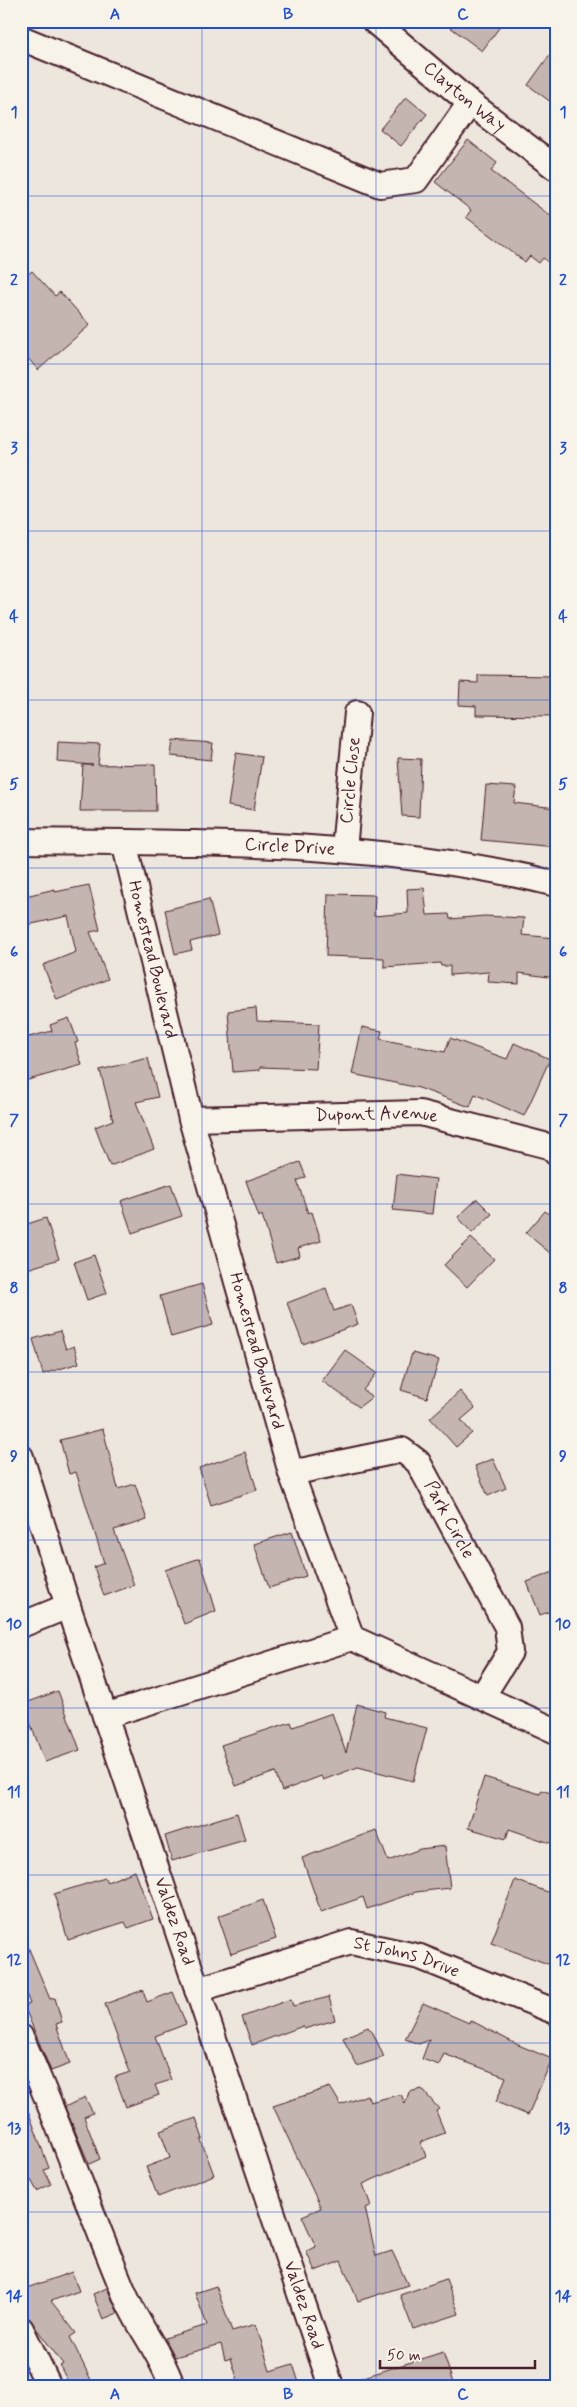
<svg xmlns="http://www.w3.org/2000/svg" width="577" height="2407" font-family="Mynerve,sans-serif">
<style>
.building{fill:#c4b5b0;stroke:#4a1f2b}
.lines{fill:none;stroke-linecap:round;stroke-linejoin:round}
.minor-casing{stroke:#4a1f2b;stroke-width:28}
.minor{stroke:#f7f3e8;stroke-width:24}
.grid{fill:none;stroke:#1d4ed8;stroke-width:1;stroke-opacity:0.55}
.labels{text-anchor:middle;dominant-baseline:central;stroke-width:4;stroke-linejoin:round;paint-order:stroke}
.street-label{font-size:18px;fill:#4a1f2b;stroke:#f7f3e8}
.neatline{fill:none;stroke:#1d4ed8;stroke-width:2}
.grid-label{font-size:16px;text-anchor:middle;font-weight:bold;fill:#1d4ed8}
</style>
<rect width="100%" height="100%" fill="#ece6dd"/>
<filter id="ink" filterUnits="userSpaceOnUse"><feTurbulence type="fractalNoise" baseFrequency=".02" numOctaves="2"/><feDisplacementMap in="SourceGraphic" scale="10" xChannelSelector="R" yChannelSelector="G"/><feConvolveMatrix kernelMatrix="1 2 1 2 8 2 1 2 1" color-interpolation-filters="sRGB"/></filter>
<g filter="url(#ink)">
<path class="building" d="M442,21H504L482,51Z
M556,46V106L528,85Z
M406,97L427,114L401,146L380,129Z
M468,140L497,163L491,171L556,220V269L543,258L539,263L530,256L525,262L466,217L471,210L435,182Z
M32,271L55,296L60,292L90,325L38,370L21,350V280Z
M478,675L556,676V716L476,715V706L459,705L460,682L478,683Z
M173,740L213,743L211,760L171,756Z
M58,742L100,744L98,765L155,764L156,811H80L83,765H93L57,762Z
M236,753L262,757L254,810L228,806Z
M398,758L421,759L419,817L402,816Z
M486,785L516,787L514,803L556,808V847L481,840Z
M89,885L100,930L90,932L108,979L57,1000L43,965L76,952L68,916L23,926L21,897L55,889V892Z
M424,888L427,915L449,914L450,919L484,916L524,918L522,935L556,938V978L519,973V984L488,982L489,972L450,975V966H441L440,963L384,967V958L326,956L328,894L375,895L374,916L408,913L407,889Z
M209,899L218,935L190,942L192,950L175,954L165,910Z
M256,1008L257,1021L319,1024L316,1069L260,1067V1070L233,1072L228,1011Z
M69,1018L78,1042L75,1043L82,1065L21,1082V1039L52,1031L50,1025Z
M362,1027L382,1031L380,1039L445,1052L450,1038L507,1059L514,1043L550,1059L524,1116L475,1094L470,1107L419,1088L352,1074Z
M148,1058L158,1097L136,1102L154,1149L110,1166L95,1127L113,1120L100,1070Z
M300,1162L306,1177L297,1181L308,1213L312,1212L321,1241L298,1248L300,1256L276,1263L262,1215L259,1217L246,1181Z
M397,1174L436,1179L432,1214L393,1210Z
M171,1184L182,1216L132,1233L121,1201Z
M477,1199L492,1214L472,1233L458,1217Z
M545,1211L556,1220V1258L526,1233Z
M46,1218L59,1259L21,1271V1226Z
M471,1238L494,1259L467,1287L444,1265Z
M94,1255L107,1293L87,1300L74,1262Z
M202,1284L213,1325L171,1337L160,1296Z
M326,1288L334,1311L351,1305L358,1324L303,1344L287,1303Z
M60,1331L66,1349L74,1346L79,1363L43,1374L33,1339Z
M345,1350L377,1373L363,1390L372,1397L359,1407L322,1381Z
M412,1353L439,1360L427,1398L401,1390Z
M460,1391L475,1408L461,1420L472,1433L456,1447L430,1418Z
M103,1429L118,1489L135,1484L147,1520L114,1530L134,1585L104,1596L94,1567L104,1563L76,1472L69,1474L60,1440Z
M245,1452L257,1490L211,1505L199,1468Z
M493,1459L506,1488L488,1496L475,1466Z
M292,1532L306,1576L269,1588L254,1544Z
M200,1558L216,1611L184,1624L165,1570Z
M556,1571V1609L540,1615L527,1582Z
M58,1691L80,1750L45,1762L23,1704Z
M357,1704L385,1712L384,1717L427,1728L413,1781L358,1767L323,1780L321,1776L282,1791L275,1772L236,1786L221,1745L291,1722L293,1727L332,1713L346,1753Z
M484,1777L540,1794L542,1790L556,1795V1845L509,1829L506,1839L468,1828Z
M237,1813L245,1840L172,1861L165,1836Z
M376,1830L388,1861L420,1849L445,1846L450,1888L416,1892L367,1909L363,1897L321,1912L302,1858Z
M135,1871L153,1919L128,1928L125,1922L68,1940L54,1894L105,1878L107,1882Z
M515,1880L556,1895V1967L491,1943Z
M263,1900L276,1939L231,1954L218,1916Z
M21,1930L50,1999L55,1998L62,2022L56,2024L70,2064L51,2071L24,2006L30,2004L21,1980Z
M143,1990L147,2002L173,1992L186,2024L155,2036L171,2080L155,2085L159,2095L126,2107L115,2077L130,2072L105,2004Z
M329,1997L335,2020L304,2029L303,2026L252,2045L242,2017L291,1999L293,2006Z
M423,2003L469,2023L470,2020L516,2044L552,2059L528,2115L496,2102L506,2077L444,2054L439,2065L422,2059L429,2040L419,2044L405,2039Z
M368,2027L373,2033L384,2057L357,2066L343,2038Z
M330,2087L341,2105L367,2095L370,2102L401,2094L405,2104L409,2092L422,2089L439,2109L436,2111L445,2133L420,2142L426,2156L363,2184L371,2206L365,2208L376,2256L392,2251L408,2285L358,2301L341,2261L315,2271L306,2251L316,2247L302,2216L321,2208L273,2106Z
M21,2097H23L49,2168L44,2170L51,2184L37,2191L31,2180L21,2185Z
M85,2097L93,2113L84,2117L100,2159L89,2164L65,2107Z
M196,2118L203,2139L201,2140L214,2175L158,2197L146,2167L170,2158L160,2131Z
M72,2272L79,2291L51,2301L76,2333L70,2337L94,2386H70L60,2366L63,2364L21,2308V2290Z
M446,2279L459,2314L413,2329L400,2295Z
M216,2286L232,2331L256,2324L270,2371L293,2364L300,2386H236V2382L238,2381L234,2368L231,2358L225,2360L221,2344L175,2357L165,2338L207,2325L195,2293Z
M107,2288L118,2313L103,2319L93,2294Z
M443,2352L454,2386H348V2382Z"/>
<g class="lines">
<g class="minor-casing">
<g id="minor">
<path id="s1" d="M374,21L470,103L556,168"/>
<path d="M21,38L380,185L416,180L470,103"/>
<path id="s2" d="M21,841C200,843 382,840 556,884"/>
<path id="s3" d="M124,842L191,1119L291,1473L352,1638L556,1731"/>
<path id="s4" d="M344,849L357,713"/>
<path id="s5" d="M191,1119L420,1113L552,1147L556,1153"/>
<path id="s6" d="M21,1457L68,1606L331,2386"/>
<path id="s7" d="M291,1473L402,1450L418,1462L507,1627L510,1652L482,1697"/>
<path d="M21,1625L68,1606"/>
<path d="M105,1716L352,1638"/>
<path id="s8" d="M197,1990L351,1942L420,1957L556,2012"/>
<path d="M21,2037C59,2122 89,2209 125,2295C138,2327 161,2353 172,2386"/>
<path d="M21,2329L49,2386"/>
</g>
</g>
<use href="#minor" class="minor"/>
</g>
</g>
<path class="grid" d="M202,21V2386M376,21V2386M21,196H556M21,364H556M21,531H556M21,700H556M21,868H556M21,1035H556M21,1204H556M21,1372H556M21,1540H556M21,1708H556M21,1875H556M21,2043H556M21,2212H556"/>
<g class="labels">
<g class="street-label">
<text stroke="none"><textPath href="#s1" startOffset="118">Clayton Way</textPath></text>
<text stroke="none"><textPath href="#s4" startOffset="69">Circle Close</textPath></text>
<text stroke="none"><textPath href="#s2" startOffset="269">Circle Drive</textPath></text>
<text stroke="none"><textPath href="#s3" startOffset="121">Homestead Boulevard</textPath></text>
<text stroke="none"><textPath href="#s5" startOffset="186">Dupont Avenue</textPath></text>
<text stroke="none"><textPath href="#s3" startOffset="526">Homestead Boulevard</textPath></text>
<text stroke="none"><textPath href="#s7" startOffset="199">Park Circle</textPath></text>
<text stroke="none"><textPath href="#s6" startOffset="489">Valdez Road</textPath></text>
<text stroke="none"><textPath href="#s8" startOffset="219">St Johns Drive</textPath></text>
<text stroke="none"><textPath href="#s6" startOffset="894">Valdez Road</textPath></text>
</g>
</g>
<rect width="577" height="2407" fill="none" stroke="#f7f3e8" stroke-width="55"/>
<path d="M380 2360v8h155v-8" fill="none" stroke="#4a1f2b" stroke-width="2.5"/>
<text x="387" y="2360" font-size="15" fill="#4a1f2b" stroke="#f7f3e8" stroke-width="4" paint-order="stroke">50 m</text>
<rect x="28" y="28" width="522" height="2352" class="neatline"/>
<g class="grid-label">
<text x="115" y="19">A</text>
<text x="288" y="19">B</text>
<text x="463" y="19">C</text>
<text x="14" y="117">1</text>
<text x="563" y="117">1</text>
<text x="14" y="285">2</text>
<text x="563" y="285">2</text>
<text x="14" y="453">3</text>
<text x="563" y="453">3</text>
<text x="14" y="621">4</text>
<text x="563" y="621">4</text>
<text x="14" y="789">5</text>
<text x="563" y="789">5</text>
<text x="14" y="957">6</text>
<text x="563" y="957">6</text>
<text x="14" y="1125">7</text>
<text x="563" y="1125">7</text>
<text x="14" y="1293">8</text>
<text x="563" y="1293">8</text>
<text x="14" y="1461">9</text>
<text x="563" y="1461">9</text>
<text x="14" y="1629">10</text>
<text x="563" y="1629">10</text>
<text x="14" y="1797">11</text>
<text x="563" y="1797">11</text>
<text x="14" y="1965">12</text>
<text x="563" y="1965">12</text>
<text x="14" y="2133">13</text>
<text x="563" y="2133">13</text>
<text x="14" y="2301">14</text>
<text x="563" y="2301">14</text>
<text x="115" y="2399">A</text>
<text x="288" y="2399">B</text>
<text x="463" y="2399">C</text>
</g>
</svg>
